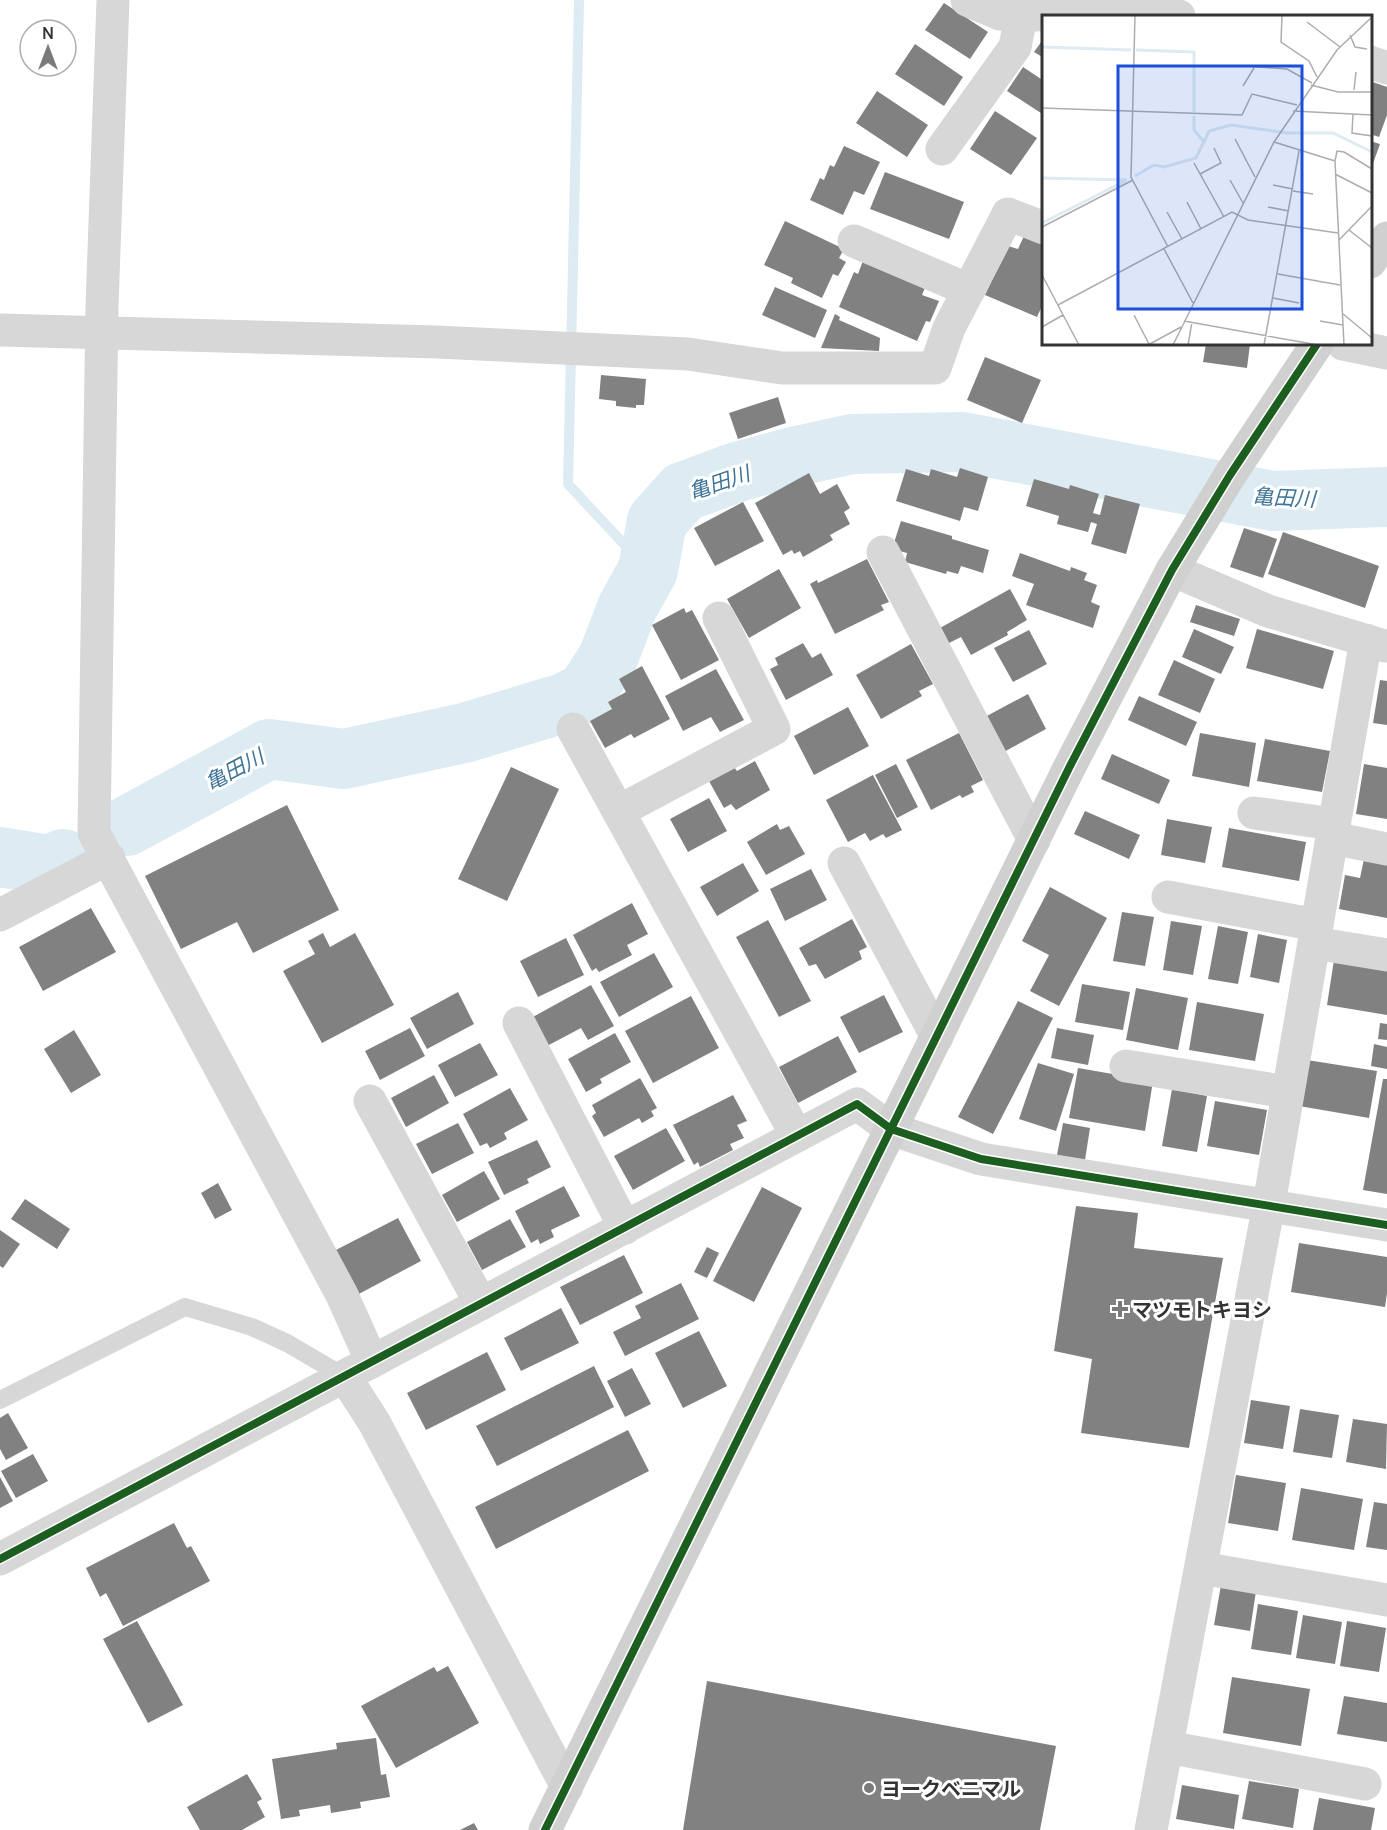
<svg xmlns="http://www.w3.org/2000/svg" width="1387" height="1830" font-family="Manrope,'Noto Sans JP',sans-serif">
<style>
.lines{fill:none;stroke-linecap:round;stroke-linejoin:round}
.stream{stroke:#ddebf3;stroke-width:10}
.river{stroke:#ddebf3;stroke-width:60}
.building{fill:#818181}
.lane{stroke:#d7d7d7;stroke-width:18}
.street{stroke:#d7d7d7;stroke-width:33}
.secondary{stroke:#d0d0d0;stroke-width:33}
.cycleway-casing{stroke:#fff;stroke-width:11}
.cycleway{stroke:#1b5e20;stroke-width:8}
.poi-dot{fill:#7a7a7a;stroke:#fff;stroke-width:2}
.labels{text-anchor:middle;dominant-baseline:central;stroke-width:6;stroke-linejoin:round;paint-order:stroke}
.poi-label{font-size:20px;font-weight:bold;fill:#333;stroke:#fff;text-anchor:start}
.water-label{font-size:21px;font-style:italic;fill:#3f7597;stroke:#fff}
.inset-river{fill:none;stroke:#ddebf3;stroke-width:3}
.inset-road{fill:none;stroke:#adadad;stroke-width:1.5}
.view{fill:#1d4ed8;fill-opacity:0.15;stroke:#1d4ed8;stroke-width:3}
.inset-edge{fill:none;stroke:#333;stroke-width:3}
</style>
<rect width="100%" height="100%" fill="#fff"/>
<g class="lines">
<path class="stream" d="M579,0L568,484L648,570
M0,883L50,865"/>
<path class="river" d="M127,826L269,749L344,759L464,733L564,703L586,692L608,658L627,608L648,570L657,521L683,492L737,472L793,457L852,444L962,442L1273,501L1387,497
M0,857L50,865L63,859"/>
</g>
<path class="building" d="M944,3L988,32L970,59L925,30Z
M1044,38V58L1034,52Z
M915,44L963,77L944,106L895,74Z
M1023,67L1044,81V115L1007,91Z
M1370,81L1387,87V115L1379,137L1370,134Z
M877,91L928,125L907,157L856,123Z
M995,111L1037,138L1011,175L970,149Z
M1370,141L1380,144L1371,169H1370Z
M844,146L880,162L864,195L854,191L843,215L810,200L820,178L824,180L830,165L834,167Z
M885,172L964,202L949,239L870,209Z
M785,221L844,249L839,258L846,262L838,276L833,274L822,298L791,283L793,278L764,265Z
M1024,236L1044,244V307L1042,306L1037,317L985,295L1008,246L1018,249Z
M864,258L926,285L922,295L939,301L930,322L926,321L917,341L839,307L854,272L858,274Z
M775,287L827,310L815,338L762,315Z
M835,314L840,317L839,320L880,338L879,351L821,348Z
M1206,344H1250L1247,368L1203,362Z
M985,357L1041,380L1022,423L967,400Z
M601,375L646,379L644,405H636V408L616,406V401L599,399Z
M778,397L786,423L738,439L729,413Z
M960,468L988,477L978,511L964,507L960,521L896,501L906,469L929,476L931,469L957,477Z
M809,473L820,494L837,484L850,508L844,512L850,524L830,535L833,540L803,557L800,551L794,554L792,550L783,555L755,503Z
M1034,479L1069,489L1070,485L1099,494L1093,513L1100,515L1105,495L1140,504L1126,554L1091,544L1097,524L1091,522L1088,532L1057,524L1059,516L1026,506Z
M743,502L764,541L715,566L694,528Z
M901,521L952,536V539L989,550L983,573L961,566L958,574L947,571L946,574L905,562L907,553L892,549Z
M1244,528L1277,539L1263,578L1230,567Z
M1283,532L1379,566L1365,608L1268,574Z
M1020,553L1070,571L1071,567L1087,573L1084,580L1097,585L1091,602L1100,606L1093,628L1026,605L1034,584L1012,576Z
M867,559L889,602L881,605L884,610L835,634L810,584L817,580L818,583Z
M779,569L801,608L749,638L727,599Z
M1010,589L1027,620L1007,632L1008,635L971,655L961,637L947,644L940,628Z
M1196,605L1240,619L1234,636L1190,622Z
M684,608L686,613L692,610L719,660L681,680L652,625Z
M1194,629L1234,647L1221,674L1182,657Z
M1257,629L1334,651L1323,689L1246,668Z
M1029,630L1047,664L1013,682L994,648Z
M803,643L812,658L821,653L833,675L786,700L770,669L778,665L775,658Z
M911,644L933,684L919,691L922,696L881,719L856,675Z
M1174,660L1215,679L1200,713L1158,695Z
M642,666L670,719L634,738L631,734L605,748L590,721L612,709L608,702L626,692L619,679Z
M716,669L744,720L720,732L711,717L683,731L665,696Z
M1380,680L1387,681V725L1373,723Z
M1028,694L1046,729L1002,753L983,718Z
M1139,696L1197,722L1186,746L1128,720Z
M848,707L869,746L814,775L794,736Z
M959,733L983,780L971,786L974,792L962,798L960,795L931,810L906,760Z
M1200,733L1256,743L1249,787L1192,776Z
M1265,739L1330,751L1322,792L1257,781Z
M1112,754L1170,780L1159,804L1101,779Z
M755,761L770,790L736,810L731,804L724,808L709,781L734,767L737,771Z
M896,764L918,807L897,818L875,775Z
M1364,764L1387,768V819L1356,814Z
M511,767L559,789L507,901L458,879Z
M873,775L902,830L886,838L883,834L870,841L865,833L848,842L826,800Z
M709,798L727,831L688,852L670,819Z
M287,805L339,910L253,953L237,922L181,949L145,876Z
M1085,811L1140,835L1129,859L1074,834Z
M1167,819L1212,827L1205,863L1161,855Z
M777,824L780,830L789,826L805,854L766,875L747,842Z
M1229,828L1306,842L1299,881L1222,867Z
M1364,859L1387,863V918L1339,909L1345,875L1360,878Z
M743,863L759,891L717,916L700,887Z
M811,869L827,900L785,921L770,889Z
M1050,887L1107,918L1059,1006L1030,991L1049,955L1022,941Z
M632,903L648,934L627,945L632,955L599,972L596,968L592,971L573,935Z
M91,908L116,952L43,991L19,947Z
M1122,912L1154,917L1145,966L1113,961Z
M852,919L867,947L859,951L862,959L825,979L816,964L809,966L799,948Z
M768,920L811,1001L779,1017L736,937Z
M1171,921L1202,926L1193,975L1163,970Z
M1218,926L1248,932L1238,984L1208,979Z
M323,933L330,947L355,933L394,1005L322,1043L283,971L315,954L308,941Z
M1258,934L1287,940L1279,983L1250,977Z
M566,938L584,975L538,997L520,961Z
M654,953L673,987L619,1017L600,982Z
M1334,960L1387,968V1015L1327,1005Z
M1082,984L1130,992L1123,1030L1075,1022Z
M591,985L614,1026L588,1040L581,1028L547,1046L531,1018Z
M1136,988L1188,998L1178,1050L1126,1040Z
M458,992L474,1024L427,1049L410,1018Z
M884,995L903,1032L859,1053L840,1017Z
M691,996L719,1048L653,1083L625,1031Z
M1018,1001L1053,1018L993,1134L958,1117Z
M1197,1002L1264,1014L1255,1061L1189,1050Z
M1380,1023L1387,1024V1040L1378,1039Z
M410,1028L425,1056L380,1080L365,1051Z
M1057,1028L1094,1035L1088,1065L1051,1058Z
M74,1030L101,1075L71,1093L44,1049Z
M615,1033L631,1062L600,1079L602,1083L586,1092L568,1059Z
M838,1036L857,1072L798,1103L779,1067Z
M480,1043L498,1075L455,1097L438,1065Z
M1374,1044L1387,1047V1069L1371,1066Z
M1307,1060L1377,1071L1369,1118L1299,1106Z
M1038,1063L1074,1074L1056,1131L1019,1119Z
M1078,1068L1153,1081L1145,1131L1069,1118Z
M434,1075L449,1103L406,1127L391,1098Z
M640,1078L657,1108L651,1111L654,1116L642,1123L639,1118L604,1137L592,1116L596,1113L592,1105Z
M1383,1079H1387V1194L1363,1190Z
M510,1088L528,1120L504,1133L507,1139L490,1148L487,1143L480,1146L463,1114Z
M1172,1089L1207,1096L1197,1152L1162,1146Z
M733,1095L747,1121L737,1125L744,1138L730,1144L733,1150L700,1167L698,1162L694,1165L673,1125Z
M1215,1101L1267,1110L1259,1155L1207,1146Z
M458,1123L474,1153L432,1174L416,1144Z
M1063,1123L1090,1128L1085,1160L1057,1155Z
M666,1128L685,1161L633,1190L614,1156Z
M537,1140L551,1167L527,1179L529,1183L504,1195L488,1162Z
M484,1171L500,1199L457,1222L442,1195Z
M218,1183L232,1210L215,1219L201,1193Z
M564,1186L580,1216L551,1230L554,1237L540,1244L538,1239L531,1243L515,1211Z
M762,1187L802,1208L754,1302L713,1281Z
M25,1199L70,1229L57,1249L11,1219Z
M1076,1206L1138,1213L1134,1248L1223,1258L1189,1448L1081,1433L1092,1359L1054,1351Z
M398,1218L421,1261L355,1296L332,1252Z
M510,1219L526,1247L482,1270L467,1242Z
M0,1230L20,1244L3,1268L0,1266Z
M1299,1243L1387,1257V1293L1385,1307L1291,1292Z
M707,1247L719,1253L707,1278L694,1272Z
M624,1255L643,1293L580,1325L560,1287Z
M681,1283L699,1319L625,1356L613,1332L641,1318L635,1306Z
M561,1308L579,1343L521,1371L504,1338Z
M699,1331L727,1386L683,1408L655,1353Z
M487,1352L506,1390L426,1430L407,1393Z
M594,1366L614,1407L497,1466L476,1426Z
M632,1368L651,1404L625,1417L607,1381Z
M1251,1400L1290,1406L1283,1449L1244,1443Z
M1300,1409L1339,1415L1332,1458L1293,1452Z
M8,1413L28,1448L6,1460L0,1449V1418Z
M1353,1419L1387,1424L1386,1469L1346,1462Z
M628,1430L649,1471L496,1549L475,1507Z
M33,1454L48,1481L16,1498L1,1471Z
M1236,1475L1286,1483L1278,1531L1228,1523Z
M0,1477L13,1501L0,1508Z
M1301,1488L1363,1499L1354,1550L1292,1540Z
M1374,1502L1387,1504V1550L1366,1547Z
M174,1523L187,1548L191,1546L210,1581L123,1626L106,1593L100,1597L86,1568Z
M1221,1585L1256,1591L1250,1631L1214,1625Z
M1258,1604L1298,1611L1291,1655L1251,1649Z
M1303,1615L1342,1622L1335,1664L1296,1658Z
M137,1621L183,1705L148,1723L103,1639Z
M1347,1621L1386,1628L1379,1672L1340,1666Z
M448,1666L479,1723L396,1768L361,1706L434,1667L437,1672Z
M1232,1677L1310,1689L1301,1746L1223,1733Z
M707,1681L1056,1746L1040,1830H683Z
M1344,1696L1387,1703V1742L1337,1734Z
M376,1738L381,1775L386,1774L390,1797L360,1802L361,1808L331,1813L330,1805L299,1810L300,1816L281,1819L272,1759L337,1749L336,1743Z
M247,1774L262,1799L257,1802L265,1817L242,1830H200L187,1807Z
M1249,1781L1299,1789L1293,1828L1242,1819Z
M1182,1785L1239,1795L1234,1829L1176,1819Z
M1319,1798L1375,1808L1371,1830H1313Z
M474,1823L478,1830H460Z"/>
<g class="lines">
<path class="lane" d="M0,1400L185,1307L252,1327L287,1343L345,1377"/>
<path class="street" d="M113,0L102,306L94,833L342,1295L372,1362
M967,0L1000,14L1021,16L1125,9L1155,11L1179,16
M1370,62L1387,68
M942,149L1015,47L1021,16
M854,241L969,290
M0,330L437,342L688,354L782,368H935L949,328L1008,214L1044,228
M1343,344L1387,353
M883,552L1034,840
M1172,570L1268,611L1385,646
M573,729L797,1136
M619,811L774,729L719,618
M1254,813L1334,824
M1332,838L1387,849
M844,863L937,1037
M1168,897L1317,925
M0,915L109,858
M1314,943L1387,955
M519,1023L625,1228
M1126,1066L1288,1092
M370,1101L481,1304
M345,1377L374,1422L567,1787
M0,1559L857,1104L891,1129L981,1159L1387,1225
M1201,1568L1387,1600
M1167,1747L1365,1784
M1151,1830L1269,1204L1366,640"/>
<path class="secondary" d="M1370,262L1387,238
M545,1830L1070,766L1172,570L1230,475L1317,344"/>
<g class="cycleway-casing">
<path id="cycleway" d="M0,1559L857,1104L891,1129L981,1159L1387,1225
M545,1830L1070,766L1172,570L1230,475L1317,344"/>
</g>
<use href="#cycleway" class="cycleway"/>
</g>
<g class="poi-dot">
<path d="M1117 1300h6v6h6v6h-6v6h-6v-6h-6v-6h6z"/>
<circle cx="869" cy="1788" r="6"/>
</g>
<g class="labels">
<g class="poi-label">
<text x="1132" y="1309">マツモトキヨシ</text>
<text x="881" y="1788">ヨークベニマル</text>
</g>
<g class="water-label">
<text transform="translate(719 482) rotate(-19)">亀田川</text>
<text transform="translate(1284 497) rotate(3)">亀田川</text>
<text transform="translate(234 769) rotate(-28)">亀田川</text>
</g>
</g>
<g transform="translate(1042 15)">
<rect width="330" height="330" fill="#fff"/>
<path class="inset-river" d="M0,32L89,35M94,35L152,37V97M152,101V115L162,127M93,161L112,150L122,152L154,143L167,116L189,110L245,118H291L330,137M0,163L85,165M0,208L83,166"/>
<path class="inset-road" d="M93,0L89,162L126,232M240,0L239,27L267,46L275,62M265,7L298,32M308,20L313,32L325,34M204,51L245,54L270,68M269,70L296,77H330M201,71L212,53M312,75L314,57M0,93L200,100L210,79L255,90M251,96L330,100M311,99L310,118L330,121M193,124L213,162M232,127L293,146L295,136L302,137L330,154M293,146L302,330M152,148L182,202M158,159L179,148L172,133M293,159L330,178M188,165L201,188M231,170L251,174M251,176L271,179M145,187L159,214M226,192L247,196M125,197L140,224M0,212L91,165M307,215L330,233M297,225L330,191M122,234L151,288M236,259L298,270M0,260L37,330M231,283L257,288M16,290L190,197L206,205L296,218M300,298L330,323M92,300L107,329M142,306L276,330M278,306L301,310M0,312L21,300M106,330L139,312M131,330L232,127L295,35L330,2M146,330L150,307M222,330L257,136"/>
<path class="view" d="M76,51H260V294H76Z"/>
<rect width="330" height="330" class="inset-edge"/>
</g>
<g transform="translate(48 48)"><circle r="28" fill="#ffffff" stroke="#adadad" stroke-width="1.5"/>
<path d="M0-4.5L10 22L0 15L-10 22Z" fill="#7a7a7a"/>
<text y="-9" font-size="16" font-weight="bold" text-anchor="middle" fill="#333333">N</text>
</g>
</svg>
